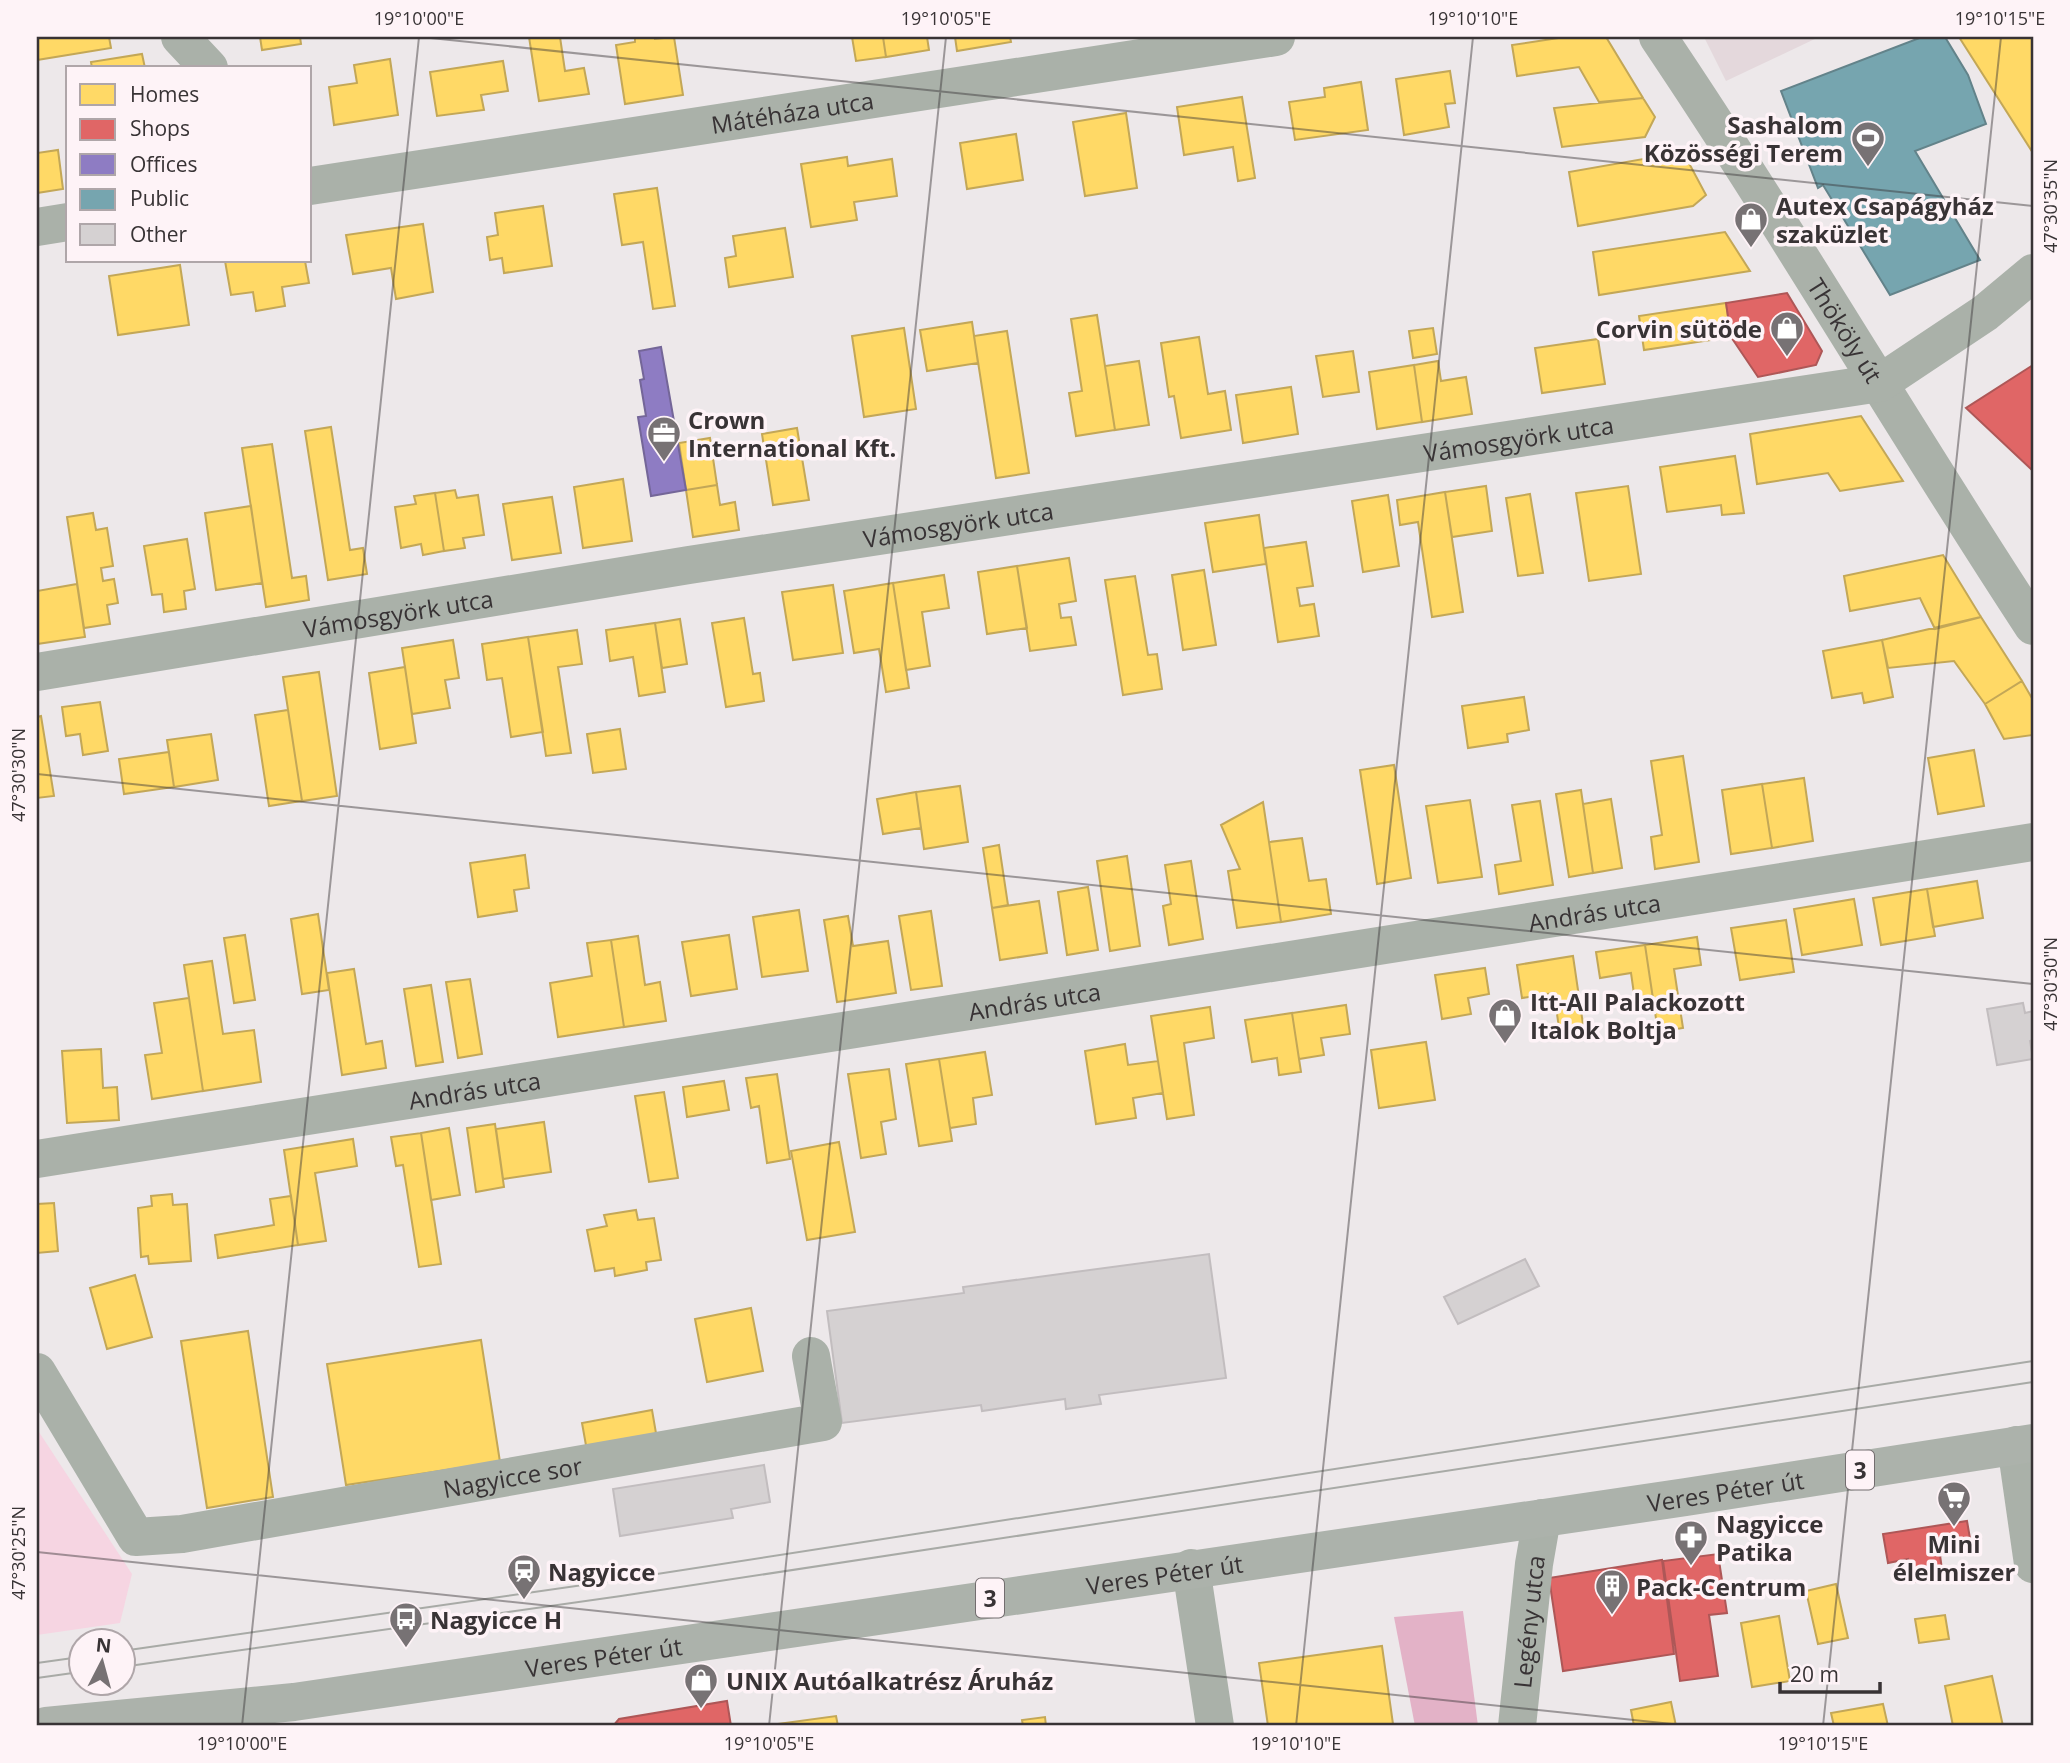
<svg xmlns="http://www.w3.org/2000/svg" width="2070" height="1763" font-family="'Open Sans',sans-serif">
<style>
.built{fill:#e4d8dc}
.green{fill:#f6d5e2}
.forest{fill:#e3b2c7}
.homes{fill:#ffd966;stroke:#c3a757;stroke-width:2}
.shops{fill:#e06666;stroke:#ae5757;stroke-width:2}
.offices{fill:#8e7cc3;stroke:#746698;stroke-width:2}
.public{fill:#76a5af;stroke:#63838a;stroke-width:2}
.building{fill:#d5d1d2;stroke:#c2bdbf;stroke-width:2}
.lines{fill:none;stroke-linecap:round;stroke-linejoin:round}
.minor{stroke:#aab1a9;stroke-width:38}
.major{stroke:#acb2ab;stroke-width:38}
.tram{stroke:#a8aaa6;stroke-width:2}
.ticks{fill:none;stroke:#383335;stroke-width:2;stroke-opacity:0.45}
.labels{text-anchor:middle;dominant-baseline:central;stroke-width:7;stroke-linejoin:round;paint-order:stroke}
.shield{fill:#fef3f7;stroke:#736d6f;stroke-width:2}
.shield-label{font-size:23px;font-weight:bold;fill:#383335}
.street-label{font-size:24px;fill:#383335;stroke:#fef3f7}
.poi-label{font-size:24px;font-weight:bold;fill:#383335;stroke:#fef3f7;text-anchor:start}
.neatline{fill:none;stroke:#383335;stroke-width:2.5}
.ticks-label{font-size:18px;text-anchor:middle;fill:#383335}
</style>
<rect width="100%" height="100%" fill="#ede8ea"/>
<path class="built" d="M1704,37H1819L1726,81Z"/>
<path class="green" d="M37,1429L132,1574L120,1623L37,1635Z"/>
<path class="forest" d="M1463,1611L1478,1726H1415L1394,1617Z"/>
<path class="homes" d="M37,37H109L111,48L37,60Z
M260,37H300L301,44L262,50Z
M529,37H560L565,71L584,68L589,94L539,101Z
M635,37H655V39L674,37L683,95L625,104L616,45L635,42Z
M852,37H883L886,57L856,61Z
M883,37H927L929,50L886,57Z
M955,37H1010L1011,42L957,51Z
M1565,37H1606L1643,98L1599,102L1579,67L1517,76L1512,45Z
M1959,37H2033V153Z
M142,54L145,68H92L91,62Z
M390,59L398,115L334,125L329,87L357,83L354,65Z
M503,61L508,91L481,95L484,110L437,116L430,72Z
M1450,71L1455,103L1445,104L1449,127L1404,135L1396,79Z
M1361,82L1368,130L1295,140L1289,102L1325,97L1324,88Z
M1242,97L1255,178L1238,181L1233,147L1184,155L1177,107Z
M1643,98L1655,117L1645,137L1562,147L1554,108Z
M1126,113L1137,188L1085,196L1073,122Z
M1016,134L1023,180L967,189L960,143Z
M58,150L63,189L37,193V153Z
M1683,152L1706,195L1693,206L1578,226L1569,172Z
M847,157L848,166L892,159L897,196L854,202L857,220L811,227L801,164Z
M657,188L675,306L653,309L643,242L622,245L614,194Z
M543,206L552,266L504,273L502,258L490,260L487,237L498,235L495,213Z
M423,224L433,292L396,299L391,268L353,274L346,235Z
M785,228L793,277L729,287L725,258L736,256L733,236Z
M1725,232L1750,271L1599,295L1593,252Z
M225,261H305L309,283L282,287L285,306L256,311L253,292L231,295Z
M180,265L189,325L118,335L109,276Z
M1726,303L1731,337L1644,350L1639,316Z
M1097,315L1115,430L1076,436L1069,393L1082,391L1071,319Z
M972,322L978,363L927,371L920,330Z
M904,328L916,409L864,417L852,336Z
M1433,328L1437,354L1413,358L1409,331Z
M1007,331L1029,473L996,478L974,336Z
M1199,337L1208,394L1225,391L1231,430L1181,438L1174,396L1169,397L1161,343Z
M1598,339L1605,384L1542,393L1535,348Z
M1353,351L1359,392L1323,397L1316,356Z
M1139,361L1149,425L1115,430L1105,366Z
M1438,361L1441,381L1466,377L1472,414L1422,422L1414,365Z
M1414,365L1422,422L1377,429L1369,372Z
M1291,387L1298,434L1243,443L1236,395Z
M1861,416L1903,481L1840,491L1828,473L1757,484L1750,434Z
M331,427L350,550L363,548L367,574L328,580L305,431Z
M797,428L809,500L773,505L762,434Z
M710,438L717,485L686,490L679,443Z
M272,444L292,578L306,576L309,600L266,607L242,448Z
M1735,456L1744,513L1722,515L1721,505L1667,512L1660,467Z
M623,479L632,541L583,548L574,487Z
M717,485L720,505L735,502L739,530L693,537L686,490Z
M1486,486L1492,531L1452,537L1445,492Z
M1628,486L1641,574L1589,581L1576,493Z
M455,490L457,498L478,495L484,535L463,538L465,548L444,551L435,493Z
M1445,492L1463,612L1432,617L1418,522L1400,525L1397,500Z
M435,493L444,551L423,555L421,544L401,548L395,507L416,504L414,496Z
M1530,494L1543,573L1518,576L1506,498Z
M1388,495L1399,566L1363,572L1352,501Z
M552,497L561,553L512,560L503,504Z
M251,506L262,583L216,590L205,513Z
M93,513L96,530L107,528L113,566L101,568L103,581L114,579L118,603L107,605L110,624L84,628L67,517Z
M1259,515L1266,564L1213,572L1205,523Z
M187,539L195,589L184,591L186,609L164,612L162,594L152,595L144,546Z
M1306,542L1313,586L1297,588L1300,606L1314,604L1319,636L1278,642L1264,548Z
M1943,555L1981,617L1935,629L1920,598L1850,611L1844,576Z
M1069,558L1076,601L1059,604L1061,618L1071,617L1076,645L1030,651L1017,566Z
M1017,566L1027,628L987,634L978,572Z
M1204,570L1216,645L1183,650L1172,575Z
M944,575L949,608L922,612L930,666L906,670L893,583Z
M1135,576L1148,655L1157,654L1162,689L1123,695L1105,580Z
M893,583L909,688L886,692L879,649L854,653L844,591Z
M77,584L85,637L37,644V591Z
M833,585L843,653L793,660L782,592Z
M1981,617L2022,681L1985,704L1954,661L1888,668L1882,640Z
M744,618L753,674L760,673L764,701L726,707L712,623Z
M680,619L687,664L662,668L655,623Z
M655,623L665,692L639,696L633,657L610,661L606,630Z
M577,630L582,664L558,667L571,753L546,756L528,637Z
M528,637L543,732L511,737L502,678L487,680L482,644Z
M453,640L459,678L445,680L450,708L412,714L402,648Z
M1882,640L1893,697L1864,703L1862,693L1832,698L1823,651Z
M405,667L416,743L380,749L369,673Z
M319,672L337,796L302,801L283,677Z
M2022,681L2033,700V735L2004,739L1985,704Z
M1524,697L1529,730L1507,734L1508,742L1468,748L1462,706Z
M100,702L108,751L83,755L80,734L66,736L62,707Z
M288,710L302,801L269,806L255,715Z
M41,716L54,796L37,798V717Z
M620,729L626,769L593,773L587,734Z
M211,734L218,780L174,787L167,740Z
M1974,750L1984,806L1938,814L1928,758Z
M169,752L174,787L124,794L119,759Z
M1683,756L1699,862L1655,869L1651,837L1662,835L1651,761Z
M1394,765L1411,878L1377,884L1360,770Z
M1804,778L1813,841L1772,848L1762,784Z
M1762,784L1772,848L1731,854L1722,790Z
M960,786L968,842L924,849L916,792Z
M1581,790L1593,873L1569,877L1556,794Z
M916,792L921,828L883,834L877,799Z
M1611,799L1622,868L1593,873L1583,804Z
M1470,800L1482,877L1438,883L1426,806Z
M1540,801L1553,885L1499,894L1495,865L1521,861L1512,805Z
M1263,802L1281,922L1237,928L1228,871L1240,869L1221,825Z
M1302,838L1309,881L1326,879L1331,914L1281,922L1269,842Z
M999,845L1008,905L992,908L983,848Z
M525,855L529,888L514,890L517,911L478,917L470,863Z
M1127,856L1140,946L1110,951L1097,861Z
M1191,861L1203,939L1169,945L1163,906L1171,904L1165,865Z
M1977,881L1983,918L1933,927L1927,889Z
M1088,887L1098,950L1067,955L1058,892Z
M1927,889L1935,936L1881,945L1873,898Z
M1854,899L1862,945L1802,955L1794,909Z
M1039,901L1047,953L1000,960L992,908Z
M799,910L808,971L762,977L753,917Z
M931,911L942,986L911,990L899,916Z
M318,914L329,990L302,994L291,919Z
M848,916L853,946L888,941L896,993L837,1002L824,920Z
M1786,920L1794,972L1740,980L1731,928Z
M245,935L255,1000L234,1003L224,938Z
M729,935L737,989L691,996L682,942Z
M638,936L645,985L660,982L666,1021L624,1027L611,940Z
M1697,937L1701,965L1674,969L1683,1028L1658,1032L1645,945Z
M611,940L624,1027L558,1037L550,983L592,976L587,943Z
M1645,945L1653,999L1635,1001L1631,973L1600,978L1596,952Z
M1573,956L1584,1031L1560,1035L1554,993L1522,998L1517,965Z
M212,961L223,1034L254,1030L261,1082L203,1091L184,965Z
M1485,968L1489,994L1468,998L1471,1014L1442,1019L1435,975Z
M354,969L366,1044L382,1041L386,1068L342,1075L327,973Z
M470,979L482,1054L458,1058L446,982Z
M431,985L443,1062L416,1066L404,989Z
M189,998L203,1091L152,1099L145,1055L162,1053L154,1003Z
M1346,1005L1350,1034L1321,1038L1324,1055L1299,1059L1292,1013Z
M1210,1007L1214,1038L1184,1043L1194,1115L1167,1119L1151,1016Z
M1292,1013L1301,1072L1279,1075L1277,1058L1252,1062L1245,1020Z
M1426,1042L1435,1100L1379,1108L1371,1050Z
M1125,1044L1128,1065L1158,1061L1163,1093L1133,1098L1136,1118L1096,1124L1085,1051Z
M101,1049L103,1088L117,1087L119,1120L67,1123L62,1051Z
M985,1052L992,1095L973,1098L976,1124L950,1128L939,1059Z
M939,1059L952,1141L919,1146L906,1064Z
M889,1069L896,1119L881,1122L886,1154L861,1158L848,1074Z
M777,1074L790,1159L767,1163L759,1106L751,1108L746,1078Z
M724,1081L729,1110L687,1117L683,1087Z
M664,1092L678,1178L649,1182L635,1096Z
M544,1122L551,1172L503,1179L496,1129Z
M495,1124L504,1187L476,1192L467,1128Z
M449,1128L460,1195L431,1200L421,1133Z
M421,1133L441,1264L419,1267L403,1165L396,1166L391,1137Z
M353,1139L357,1166L315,1173L326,1241L298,1245L284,1150Z
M839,1142L855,1232L807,1240L791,1151Z
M172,1194L173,1205L187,1204L191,1261L149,1264L148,1256L141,1257L138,1208L152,1206L151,1196Z
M291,1196L298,1245L218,1258L215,1235L274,1225L270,1199Z
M54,1203L58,1251L37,1253V1204Z
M636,1210L638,1220L654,1218L661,1260L646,1262L647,1270L615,1276L614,1268L595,1271L587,1230L607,1226L604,1215Z
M135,1275L152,1337L107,1349L90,1288Z
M751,1308L763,1371L707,1382L695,1319Z
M248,1331L273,1497L207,1508L181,1341Z
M481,1340L500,1462L346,1485L327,1364Z
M652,1410L657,1439L587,1451L582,1423Z
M1836,1584L1848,1638L1818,1644L1806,1591Z
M1945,1615L1949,1639L1919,1643L1915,1619Z
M1779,1616L1790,1681L1752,1687L1741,1623Z
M1382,1646L1393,1724L1268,1726L1259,1663Z
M1992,1676L2003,1726H1953L1945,1686Z
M1671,1702L1676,1726H1634L1631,1710Z
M1883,1704L1888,1726H1834L1831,1713Z
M836,1716L838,1726H763Z
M1045,1717L1046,1726H1023L1022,1720Z"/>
<path class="shops" d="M1787,293L1822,351L1816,365L1758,377L1731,337L1726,303Z
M2033,365V471L1966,408Z
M1967,1521L1972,1550L1940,1555L1943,1577L1912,1582L1908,1559L1888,1563L1883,1534Z
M1718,1554L1727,1613L1709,1615L1718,1676L1680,1681L1663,1561Z
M1662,1560L1674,1654L1563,1671L1549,1578Z
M727,1701L731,1726H613L619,1719Z"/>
<path class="offices" d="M661,347L686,490L651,496L638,417L646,416L640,380L644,379L639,351Z"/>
<path class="public" d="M1922,37H1945L1968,75L1986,124L1915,151L1980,260L1890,295L1823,185L1818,188L1781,91Z"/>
<path class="building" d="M2023,1003L2025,1013L2033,1011V1040L2030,1041L2033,1059L1997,1065L1987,1009Z
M1209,1254L1226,1378L1099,1395L1101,1404L1066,1409L1065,1399L982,1411L981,1405L842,1423L827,1311L964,1293L963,1287Z
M1525,1259L1539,1286L1458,1324L1444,1297Z
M764,1465L770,1502L731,1509L733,1518L620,1536L613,1489Z"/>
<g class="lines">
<g class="minor">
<path d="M180,37L209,68"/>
<path id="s1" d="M1658,37C1788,230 1905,431 2033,626"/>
<path id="s2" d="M310,186L1276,37"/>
<path d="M37,227L68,222"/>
<path id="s3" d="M37,672L689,565L1880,383L1985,313L2033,273"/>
<path id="s4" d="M37,1159L2033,842"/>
<path id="s5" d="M37,1372L136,1537L182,1534L823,1422L811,1356"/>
<path d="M2016,1445L2033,1564"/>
<path d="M1191,1568L1215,1726"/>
<path id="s6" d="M1517,1726L1534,1564L1542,1518"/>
</g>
<path class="major" id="s7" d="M46,1726L294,1702L1686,1497L2033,1443"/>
<path class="tram" d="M122,1651L618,1580L2033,1361
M37,1663L80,1657
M122,1667L621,1596L2033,1382
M37,1678L80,1672"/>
</g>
<path class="ticks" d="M421,37L2033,206M37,774L2033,984M37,1552L1691,1726M242,1726L419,37M769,1726L946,37M1296,1726L1473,37M1823,1726L2001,37"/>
<defs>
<g id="stadium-pin" transform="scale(1.75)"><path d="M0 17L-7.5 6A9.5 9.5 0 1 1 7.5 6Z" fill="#777274" stroke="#fef3f7"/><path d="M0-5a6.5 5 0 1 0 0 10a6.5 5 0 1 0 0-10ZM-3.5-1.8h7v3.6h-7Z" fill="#fff"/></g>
<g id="shop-pin" transform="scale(1.75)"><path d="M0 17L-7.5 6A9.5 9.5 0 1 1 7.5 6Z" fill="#777274" stroke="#fef3f7"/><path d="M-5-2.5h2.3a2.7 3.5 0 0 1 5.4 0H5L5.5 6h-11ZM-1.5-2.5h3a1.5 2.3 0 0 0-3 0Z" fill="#fff"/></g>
<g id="office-pin" transform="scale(1.75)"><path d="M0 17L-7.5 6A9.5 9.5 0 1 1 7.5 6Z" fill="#777274" stroke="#fef3f7"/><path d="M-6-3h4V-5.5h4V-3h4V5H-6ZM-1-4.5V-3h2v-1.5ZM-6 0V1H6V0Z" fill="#fff"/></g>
<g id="supermarket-pin" transform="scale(1.75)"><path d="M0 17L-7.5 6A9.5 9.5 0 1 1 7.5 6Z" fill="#777274" stroke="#fef3f7"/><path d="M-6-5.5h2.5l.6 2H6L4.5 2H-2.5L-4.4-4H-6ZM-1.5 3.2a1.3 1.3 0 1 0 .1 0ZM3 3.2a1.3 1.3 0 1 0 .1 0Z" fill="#fff"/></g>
<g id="pharmacy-pin" transform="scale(1.75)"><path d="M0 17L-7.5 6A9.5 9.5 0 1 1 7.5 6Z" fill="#777274" stroke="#fef3f7"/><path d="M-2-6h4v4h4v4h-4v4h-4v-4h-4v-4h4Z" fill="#fff"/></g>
<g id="station-pin" transform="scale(1.75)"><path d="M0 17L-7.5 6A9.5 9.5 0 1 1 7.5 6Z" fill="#777274" stroke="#fef3f7"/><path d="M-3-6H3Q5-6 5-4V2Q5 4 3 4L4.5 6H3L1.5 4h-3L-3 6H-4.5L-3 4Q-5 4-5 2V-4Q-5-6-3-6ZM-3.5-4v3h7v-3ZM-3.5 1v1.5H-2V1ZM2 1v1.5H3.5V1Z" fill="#fff"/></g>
<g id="building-pin" transform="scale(1.75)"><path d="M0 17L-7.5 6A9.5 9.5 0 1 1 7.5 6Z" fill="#777274" stroke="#fef3f7"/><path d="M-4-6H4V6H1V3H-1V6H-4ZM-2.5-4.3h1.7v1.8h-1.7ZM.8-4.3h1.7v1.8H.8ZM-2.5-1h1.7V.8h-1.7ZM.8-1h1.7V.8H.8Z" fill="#fff"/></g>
<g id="bus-pin" transform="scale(1.75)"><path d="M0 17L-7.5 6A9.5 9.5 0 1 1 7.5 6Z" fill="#777274" stroke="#fef3f7"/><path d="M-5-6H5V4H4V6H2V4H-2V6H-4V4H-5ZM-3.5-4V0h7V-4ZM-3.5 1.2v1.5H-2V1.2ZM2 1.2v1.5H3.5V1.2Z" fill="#fff"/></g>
</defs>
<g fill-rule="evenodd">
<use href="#stadium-pin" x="1868" y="138"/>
<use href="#shop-pin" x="1751" y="219"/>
<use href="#shop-pin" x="1787" y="328"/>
<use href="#office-pin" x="664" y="433"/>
<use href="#shop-pin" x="1505" y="1015"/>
<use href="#supermarket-pin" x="1954" y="1498"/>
<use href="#pharmacy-pin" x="1691" y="1537"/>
<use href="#station-pin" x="524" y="1571"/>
<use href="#building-pin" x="1612" y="1586"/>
<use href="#bus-pin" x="406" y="1619"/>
<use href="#shop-pin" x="701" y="1680"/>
</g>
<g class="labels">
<g class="shield">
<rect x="1846" y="1450.5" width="28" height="39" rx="5"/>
<rect x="976" y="1578.5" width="28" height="39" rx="5"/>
</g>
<g class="shield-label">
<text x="1860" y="1470">3</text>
<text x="990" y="1598">3</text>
</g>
<g class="street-label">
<text stroke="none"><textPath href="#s2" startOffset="488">Mátéháza utca</textPath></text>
<text stroke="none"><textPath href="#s1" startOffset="348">Thököly út</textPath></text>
<text stroke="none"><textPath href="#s3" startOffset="1500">Vámosgyörk utca</textPath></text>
<text stroke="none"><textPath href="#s3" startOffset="933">Vámosgyörk utca</textPath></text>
<text stroke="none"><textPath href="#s3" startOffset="366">Vámosgyörk utca</textPath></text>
<text stroke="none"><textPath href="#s4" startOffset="1577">András utca</textPath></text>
<text stroke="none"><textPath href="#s4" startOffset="1010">András utca</textPath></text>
<text stroke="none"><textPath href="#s4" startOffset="443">András utca</textPath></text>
<text stroke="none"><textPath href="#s5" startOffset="574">Nagyicce sor</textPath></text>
<text stroke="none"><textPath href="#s7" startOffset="1696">Veres Péter út</textPath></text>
<text stroke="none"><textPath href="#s7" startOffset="1129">Veres Péter út</textPath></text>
<text stroke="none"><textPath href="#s6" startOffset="105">Legény utca</textPath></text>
<text stroke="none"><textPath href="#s7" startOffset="562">Veres Péter út</textPath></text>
</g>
<g class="poi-label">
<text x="1843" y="124" text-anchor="end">Sashalom<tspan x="1843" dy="28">Közösségi Terem</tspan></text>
<text x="1776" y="205">Autex Csapágyház<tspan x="1776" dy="28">szaküzlet</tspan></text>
<text x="1762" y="328" text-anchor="end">Corvin sütöde</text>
<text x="688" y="419">Crown<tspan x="688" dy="28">International Kft.</tspan></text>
<text x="1530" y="1001">Itt-All Palackozott<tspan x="1530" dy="28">Italok Boltja</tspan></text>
<text x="1716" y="1523">Nagyicce<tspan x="1716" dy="28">Patika</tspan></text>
<text x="1954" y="1543" text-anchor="middle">Mini<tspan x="1954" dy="28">élelmiszer</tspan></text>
<text x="548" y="1571">Nagyicce</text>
<text x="1636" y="1586">Pack-Centrum</text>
<text x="430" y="1619">Nagyicce H</text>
<text x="726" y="1680">UNIX Autóalkatrész Áruház</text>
</g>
</g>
<rect width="2070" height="1763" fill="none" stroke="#fef3f7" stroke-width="77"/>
<rect x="66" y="66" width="245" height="196" fill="#fef3f7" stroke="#afa6a9" stroke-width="2"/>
<rect x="80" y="84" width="35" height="21" fill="#ffd966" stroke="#afa6a9" stroke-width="2"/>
<text x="130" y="102" font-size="21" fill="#383335">Homes</text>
<rect x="80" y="119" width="35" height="21" fill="#e06666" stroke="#afa6a9" stroke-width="2"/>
<text x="130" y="136" font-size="21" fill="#383335">Shops</text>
<rect x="80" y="154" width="35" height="21" fill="#8e7cc3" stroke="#afa6a9" stroke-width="2"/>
<text x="130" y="172" font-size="21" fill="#383335">Offices</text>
<rect x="80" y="189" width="35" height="21" fill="#76a5af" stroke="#afa6a9" stroke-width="2"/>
<text x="130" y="206" font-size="21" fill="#383335">Public</text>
<rect x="80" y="224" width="35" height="21" fill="#d5d1d2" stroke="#afa6a9" stroke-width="2"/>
<text x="130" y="242" font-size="21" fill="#383335">Other</text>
<g transform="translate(102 1662) rotate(6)"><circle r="33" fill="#fef3f7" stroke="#afa6a9" stroke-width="2"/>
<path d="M0-5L12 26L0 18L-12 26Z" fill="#777274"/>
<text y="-10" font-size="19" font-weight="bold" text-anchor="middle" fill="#383335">N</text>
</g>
<path d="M1780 1682v10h100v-10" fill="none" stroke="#383335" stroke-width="3.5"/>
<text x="1790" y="1682" font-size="21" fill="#383335" stroke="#fef3f7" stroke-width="5" paint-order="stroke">20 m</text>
<rect x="38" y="38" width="1994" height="1686" class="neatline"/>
<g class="ticks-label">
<text x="419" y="25">19°10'00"E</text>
<text x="946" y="25">19°10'05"E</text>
<text x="1473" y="25">19°10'10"E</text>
<text x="2000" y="25">19°10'15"E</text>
<text transform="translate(2051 206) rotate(-90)" y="6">47°30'35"N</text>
<text transform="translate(19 775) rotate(-90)" y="6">47°30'30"N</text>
<text transform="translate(2051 984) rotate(-90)" y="6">47°30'30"N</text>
<text transform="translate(19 1553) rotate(-90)" y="6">47°30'25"N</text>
<text x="242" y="1750">19°10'00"E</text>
<text x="769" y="1750">19°10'05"E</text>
<text x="1296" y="1750">19°10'10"E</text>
<text x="1823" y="1750">19°10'15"E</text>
</g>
</svg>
